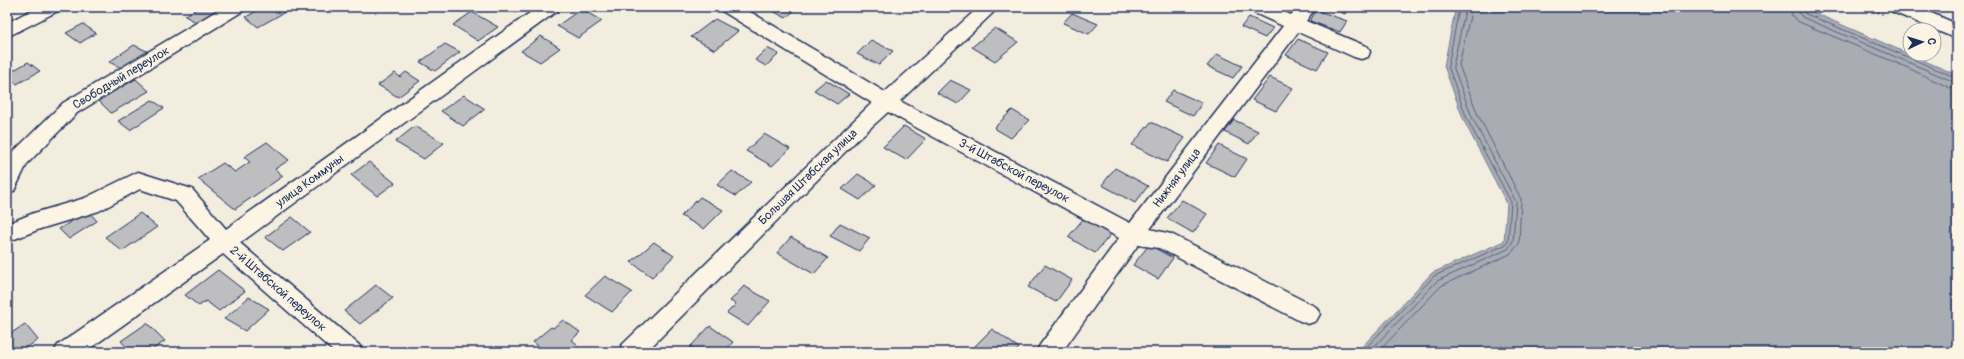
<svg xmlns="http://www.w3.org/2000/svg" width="1964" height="359" font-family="Pangolin,sans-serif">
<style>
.water{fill:#a9acb3;stroke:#707a91}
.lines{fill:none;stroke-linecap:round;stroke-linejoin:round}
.shore{stroke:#546180;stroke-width:1}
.building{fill:#bebec0;stroke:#1b2f5e}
.minor-casing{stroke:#1b2f5e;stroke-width:3}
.primary-casing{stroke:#1b2f5e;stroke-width:3}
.path{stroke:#1b2f5e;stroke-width:2.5;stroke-dasharray:1 3;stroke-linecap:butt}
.minor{fill:#fcf5e5;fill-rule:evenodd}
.primary{fill:#fcf5e5;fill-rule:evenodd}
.labels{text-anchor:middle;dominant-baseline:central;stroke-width:4;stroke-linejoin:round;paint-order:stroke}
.street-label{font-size:12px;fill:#1b2f5e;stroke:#fcf5e5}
</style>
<rect width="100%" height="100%" fill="#f3ede0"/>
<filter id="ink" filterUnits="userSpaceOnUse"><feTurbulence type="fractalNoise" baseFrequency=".025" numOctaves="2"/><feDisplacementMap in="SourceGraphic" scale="8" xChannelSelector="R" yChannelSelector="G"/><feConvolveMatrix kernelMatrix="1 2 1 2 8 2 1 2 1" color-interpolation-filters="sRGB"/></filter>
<g filter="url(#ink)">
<path class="water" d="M1459,7H1801L1957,75V352H1357L1432,273L1504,241L1507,204L1464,121L1444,66L1455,11Z"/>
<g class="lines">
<path class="shore" d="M1790,7L1792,16L1799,22L1906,67L1950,88L1957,89
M1796,7L1802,17L1957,83
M1801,7L1804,13L1957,78
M1362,352L1434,276L1505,245L1508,242L1511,202L1467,119L1448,66L1458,14L1461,7
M1369,352L1437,281L1508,249L1513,241L1516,202L1472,117L1453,66L1466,7
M1378,352L1441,286L1510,254L1519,244L1521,199L1478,115L1459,65L1472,7"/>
</g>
<path class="building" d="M199,7H214L219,9L198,23L185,16Z
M264,7H294L258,27L246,17Z
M506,7H522L516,12Z
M771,7H798L786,18L769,9Z
M1327,7H1349L1345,14Z
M581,9L602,21L578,38L557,26Z
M1316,10L1347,21L1340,32L1310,21Z
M472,12L498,27L478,41L453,25Z
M1072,13L1098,24L1089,34L1063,23Z
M1249,17L1273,28L1265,38L1241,27Z
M715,19L738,31L715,50L691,37Z
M83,24L96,33L80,43L66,33Z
M995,28L1018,42L995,61L972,47Z
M541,36L560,48L540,62L521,51Z
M1298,39L1328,52L1317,69L1286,55Z
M871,40L893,51L879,65L857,54Z
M445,44L460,52L435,71L420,62Z
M134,45L151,53L126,70L109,62Z
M767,48L779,54L766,66L755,60Z
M1217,54L1242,66L1233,78L1207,66Z
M28,62L40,71L17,84L7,76V74Z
M406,72L420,81L398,97L378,85L395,73L400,77Z
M1270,77L1293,88L1276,111L1252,100Z
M136,79L149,91L111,113L98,100Z
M826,80L849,94L837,104L814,90Z
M950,80L971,90L958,104L937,93Z
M1173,90L1202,103L1193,116L1164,102Z
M464,95L485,109L463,126L441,111Z
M152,100L164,108L130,130L118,121Z
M1012,110L1029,120L1011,138L994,128Z
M1234,120L1258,131L1249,144L1225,132Z
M1151,122L1185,138L1167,162L1132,145Z
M415,126L444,143L424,159L395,142Z
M904,126L926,139L906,160L883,147Z
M764,134L790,149L772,166L746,151Z
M267,142L289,160L275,169L283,176L235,209L198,179L223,163L235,172L250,162L244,157Z
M1219,145L1247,159L1235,177L1206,163Z
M369,162L395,183L377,196L351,175Z
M1115,168L1148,186L1135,203L1102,185Z
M732,171L751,182L736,196L717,185Z
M858,174L876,185L860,200L842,189Z
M700,197L723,210L704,229L681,216Z
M1182,200L1207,214L1193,233L1167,218Z
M88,211L97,221L69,239L59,229Z
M140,213L157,227L122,251L105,237Z
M292,217L310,232L283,251L265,237Z
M1084,218L1111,234L1095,253L1068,237Z
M840,223L870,238L859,251L830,236Z
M791,237L828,258L814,274L777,253Z
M654,242L674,256L652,277L631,262Z
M1149,245L1173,258L1158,279L1133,265Z
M1045,265L1072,280L1056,302L1028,287Z
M218,270L245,291L219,311L206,301L199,306L185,295Z
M605,276L632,292L612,312L585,295Z
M376,285L393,298L360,324L344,311Z
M744,286L770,301L748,326L727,313L736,304L730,301Z
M249,297L269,309L245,331L224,319Z
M563,320L580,332L572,340L577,344L568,352H546L533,342L551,327L553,328Z
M147,323L165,341L149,352H131L121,341Z
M25,324L38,340L20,352H7V336Z
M710,326L733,342L724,352H697L690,347Z
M992,329L1019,348L1015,352H983L975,346Z"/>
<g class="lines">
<g class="minor-casing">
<path id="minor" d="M37,7H61L58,11L7,37V23Z
M223,7H246L243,11L77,113L27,164L14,191L7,193V163L12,153L63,103Z
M538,7H560L557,11L240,243L359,345L363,352H334L223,254L85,352H54L58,345L210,240L176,201L140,189L99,211L40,229L7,242V224L34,213L85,198L138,172L192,189L226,229Z
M719,7H742L885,92L979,7H999L900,101L1130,223L1283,26L1250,11L1247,7H1273L1291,15L1297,7H1316L1306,21L1368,47L1370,52L1368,57L1361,59L1354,57L1298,32L1150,229L1171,234L1316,307L1320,314L1316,321L1308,324L1300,321L1159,248L1138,245L1062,352H1036L1040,345L1119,238L888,112L856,141L646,352H618L622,345L872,103L722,11Z"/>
</g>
<g class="primary-casing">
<path id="primary" d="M1890,7H1917L1957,24V39L1893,12Z"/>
</g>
<path class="path" d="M1867,7L1885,15"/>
<use href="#minor" class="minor"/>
<use href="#primary" class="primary"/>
</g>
</g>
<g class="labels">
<g class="street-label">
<text transform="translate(121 78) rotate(-31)">Свободный переулок</text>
<text transform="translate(1014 171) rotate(28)">3-й Штабской переулок</text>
<text transform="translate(808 177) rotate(-44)">Большая Штабская улица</text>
<text transform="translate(1177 178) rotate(-53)">Нижняя улица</text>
<text transform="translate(310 181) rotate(-36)">улица Коммуны</text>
<text transform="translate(278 289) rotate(41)">2-й Штабской переулок</text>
</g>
</g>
<rect width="1964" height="359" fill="none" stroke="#fcf5e5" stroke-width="24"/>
<rect x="12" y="12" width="1940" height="335" fill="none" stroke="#1b2f5e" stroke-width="1.5" filter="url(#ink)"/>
<g transform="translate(1922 42) rotate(86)"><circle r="19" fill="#fcf5e5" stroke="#a2a6af"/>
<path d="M0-3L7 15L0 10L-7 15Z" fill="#1b2f5e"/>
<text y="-6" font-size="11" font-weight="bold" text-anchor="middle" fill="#1b2f5e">С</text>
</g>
</svg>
